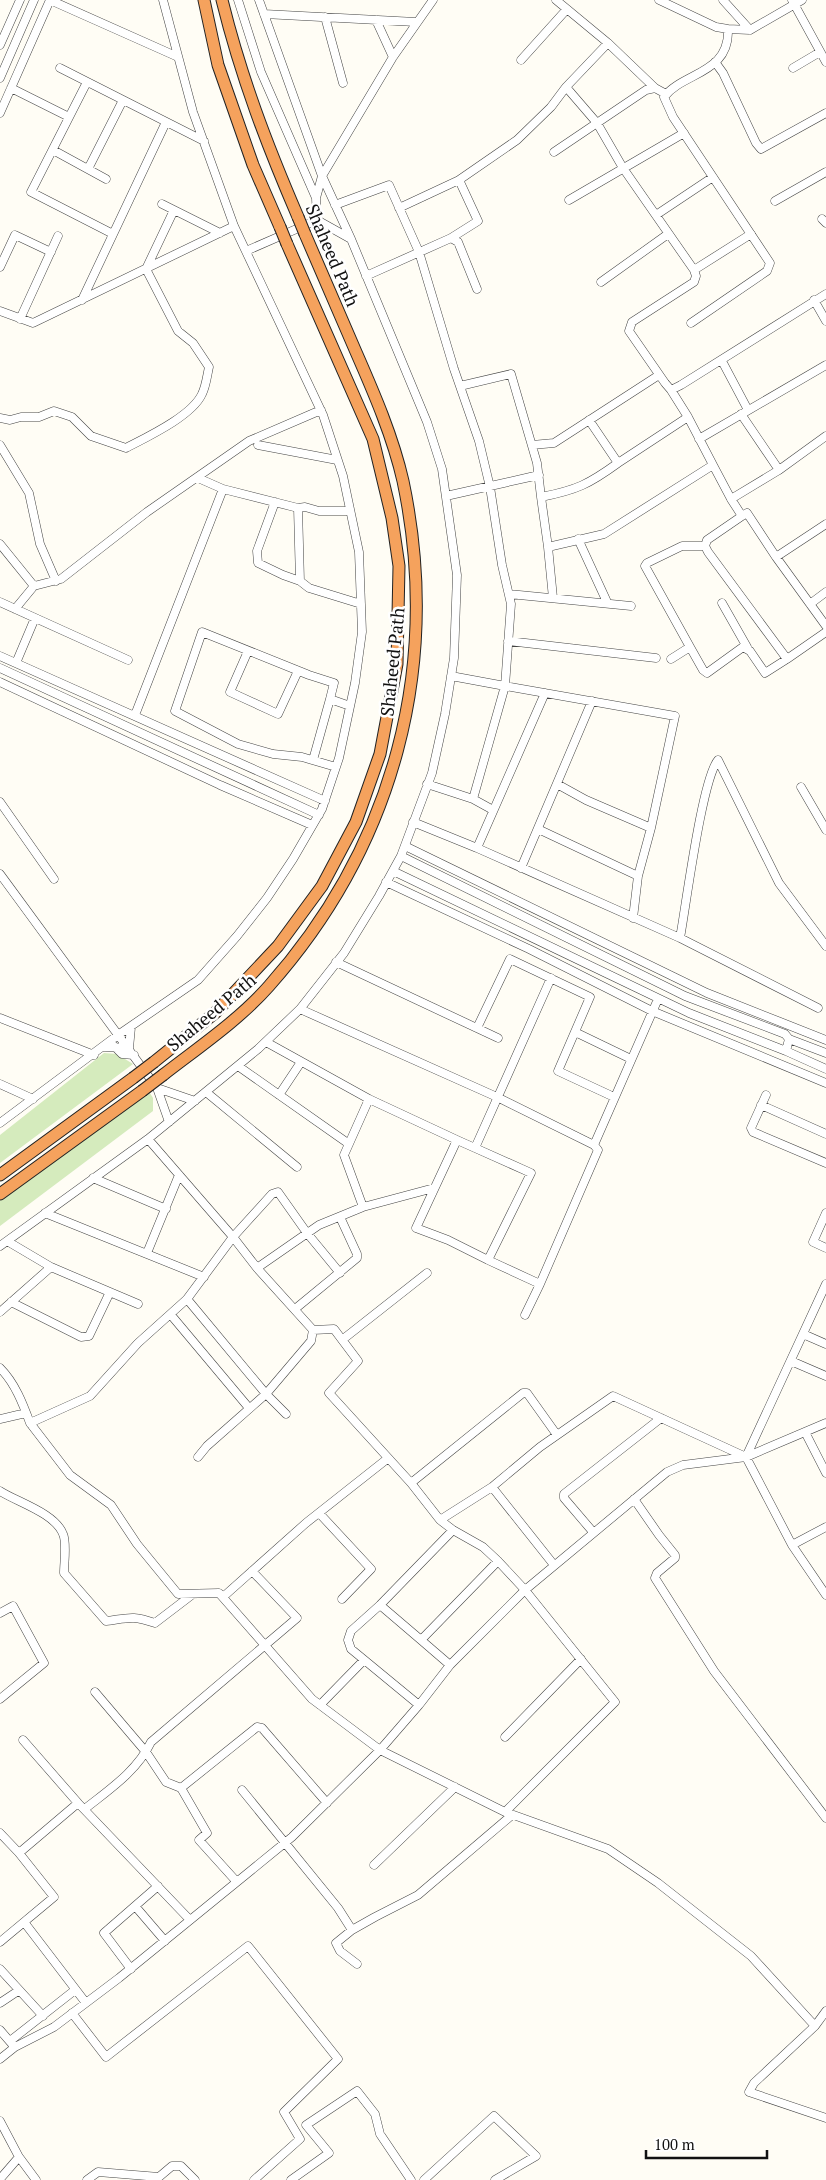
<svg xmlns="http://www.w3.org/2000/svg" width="826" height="2180" font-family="'PT Serif',serif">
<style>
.green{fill:#d5ebbd}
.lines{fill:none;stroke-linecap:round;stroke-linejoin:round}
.minor-casing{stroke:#444;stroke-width:9}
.highway-casing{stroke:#222;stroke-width:13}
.minor{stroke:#fff;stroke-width:8}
.highway{stroke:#f5a25d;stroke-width:11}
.highway-bridge-casing{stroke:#222;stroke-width:13;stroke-linecap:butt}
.highway-bridge{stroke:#f5a25d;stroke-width:11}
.labels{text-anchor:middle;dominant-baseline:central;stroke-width:5;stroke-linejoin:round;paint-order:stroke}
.street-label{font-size:18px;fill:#111;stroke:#fff}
</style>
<rect width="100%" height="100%" fill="#fffdf5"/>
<path class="green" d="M104,1053L117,1054L133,1064L0,1163V1135Z
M148,1090L153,1098V1111L0,1226V1199Z"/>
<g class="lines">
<g class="minor-casing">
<path id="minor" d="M238,0L261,72L316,198
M259,0L322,176L351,239
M556,0L608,43
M659,0L716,27L728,29L750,30L802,0
M723,0L750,30
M792,0L826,62
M264,14L416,22
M325,17L343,83
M376,20L393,57
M0,45L20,0
M521,60L567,9
M715,62L723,73L756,143L761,149L826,113
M60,68L204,141
M793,68L820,52
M0,78L34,0
M87,82L31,192L113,234
M11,88L69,117
M666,94L655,88L646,90L597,123L623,168L694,270L696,276L694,282L632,322L629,331L665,383L671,390L681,385L826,294
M0,113L50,0L178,57
M53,150L106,179
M554,152L597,123L566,87
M88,169L123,100
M569,200L684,133
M775,201L826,172
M162,204L220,233
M335,205L389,185L419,252L454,369L479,441L490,487L502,565L511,604L505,686L675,716L651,828
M399,208L459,180
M656,215L713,177
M822,219L826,223
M317,220L316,198L322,176L393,57L433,0
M451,238L478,221L459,180L517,140L551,107L566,87L608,43L655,88
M246,251L317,220
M0,267L15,235L51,252
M694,270L751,234
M366,276L451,238L458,242L477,289
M601,282L668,234
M82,300L166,122
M814,300L826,321
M0,311L33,323L234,226
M20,319L58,236
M691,323L767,271L770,263L673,117L664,97C683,72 730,74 728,29
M722,361L748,410
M460,386L511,374L537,463L541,497C577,490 589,484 618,463
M0,418L10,420L21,417H39L54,411L72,417L91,436L126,448C147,437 192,416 202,394C206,386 207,376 209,367L193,343L178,331L146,269L174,210
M589,420L618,463L688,417
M699,439L826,365
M0,445L29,493L40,544L56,581
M258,445L337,460
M532,445L554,443L659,375
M713,465L731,499L779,470L741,414
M779,470L826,436
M198,478L223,489L298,508L305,507L319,511H350
M446,496L539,475
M541,497L548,547L604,534L713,465L688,417L671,390
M731,499L742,516L707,540L705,546L708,552L787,659L826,632
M275,502L257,551L258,563L283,575L300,581L309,588L361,604
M298,508L300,581
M742,516L747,513L776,557L826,626
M578,539L607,602
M0,544L34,586
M548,547L553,598
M776,557L826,524
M509,594L631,606
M0,602L128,660
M722,603L747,647
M810,604L826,592
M15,609L34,586L61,579L147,512L249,441L321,410
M508,641L656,658
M690,647L645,566L647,563L682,546H705
M248,651L230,692L278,714L298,671
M0,656L325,801
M671,659L690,647L703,670L707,673L743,647L750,651L765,673L787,659
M16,663L35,618
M0,668L319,815
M451,676L505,686L473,799
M0,682L220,785L312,825
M135,715L223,489
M313,760L330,699
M336,767L302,757L273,754L238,744L175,711L202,632L309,675L334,683L330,699L350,706
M427,784L473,799L493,810
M557,784L586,800L651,828L638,876L633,918
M801,787L826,830
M0,802L54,879
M413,822L477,848L680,938L818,1008
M538,829L638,876
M405,846L707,993L826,1040
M477,848L545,693
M521,868L592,701
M393,871L689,1013L786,1051L789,1039L785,1034L685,996L401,856
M0,874L157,1088L169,1122
M386,882L529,949L652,1011L826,1083
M680,938C686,906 702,779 718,760L779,883L826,946
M336,962L498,1038
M300,1009L497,1097L594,1145L598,1150L540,1284
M0,1018L94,1055
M477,1028L510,959L590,997L558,1071L614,1097
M575,1032L631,1059
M789,1039L826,1053
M266,1042L369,1099L457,1140
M114,1046L122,1054L134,1055
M105,1047L129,1048L131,1027
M786,1051L826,1069
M238,1066L349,1144
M0,1084L33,1099
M157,1088L195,1101
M206,1092L297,1167
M279,1095L301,1062
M766,1095L751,1128L753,1132L826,1163
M761,1105L826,1134
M0,1123L118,1035L198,980L237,936L267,898L293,859L322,809L339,758L355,683L362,632L359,552L343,476L323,415L234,226L193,112L163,0
M594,1145L658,999
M475,1148L457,1140L416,1228L448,1240L488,1260
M93,1178L166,1209
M363,1207L344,1155L369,1099
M45,1213L204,1277
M826,1213L813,1242L826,1248
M7,1241L51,1267L138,1304
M0,1246L148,1139L258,1049L300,1009L344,953L379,896L401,856L432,773L445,714L454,658L457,575L442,469L427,422L351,239L317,220
M147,1253L179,1175
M257,1268L319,1225L363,1207L434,1188
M340,1273L307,1233L278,1192L272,1194L233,1237L257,1268L313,1330L334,1329L358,1361L329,1393L411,1483L440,1520L492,1487L540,1447L613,1396L746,1457L826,1423
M187,1299L266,1394L286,1414
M11,1302L81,1337L89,1336L110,1292
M295,1309L357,1258V1254L340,1217
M0,1312L51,1267
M171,1315L249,1408
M525,1315L540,1284L488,1260L531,1173L475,1148L551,978
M803,1334L826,1344
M342,1340L427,1273
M791,1361L826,1376
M0,1368C15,1383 23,1404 30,1423L90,1396L138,1343L187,1299L233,1237L148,1139
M0,1419L26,1413
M30,1423L70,1475L111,1505L137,1544L178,1594L219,1593L312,1699L380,1750L505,1812L608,1849L658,1883L751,1956L815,2026
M805,1432L826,1473
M198,1457L207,1446L266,1394L311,1341L313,1330
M746,1457L792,1545L826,1595
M411,1483L523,1393H527L557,1435
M492,1487L554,1565
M0,1491C17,1502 55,1513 63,1534C67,1542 64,1563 64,1573L106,1621C129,1618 132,1615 155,1623L193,1594
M634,1499L659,1535L675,1555V1558L657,1573L655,1578L714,1671L826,1818
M319,1513L371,1569L342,1599
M440,1520L453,1530L483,1547L498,1561L525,1590L615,1702L505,1812
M593,1532L564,1498V1494L661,1418
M792,1545L826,1527
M223,1597L306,1523L387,1459
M380,1605L421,1640L498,1561
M0,1613L13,1606L44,1663L0,1699
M421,1640L450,1665
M95,1692L146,1752L166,1782L181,1788L257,1727L262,1728L327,1803
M320,1705L364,1660
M419,1705L351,1649L348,1640L351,1631L380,1605L453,1530
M505,1737L581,1659
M23,1740L78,1803L190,1920
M181,1788L207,1833L199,1840L236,1881
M242,1790L338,1908L352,1930
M86,1808C110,1789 137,1771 151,1742L297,1618L252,1571
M0,1833L19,1853L54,1897L0,1942
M19,1853L78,1803
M374,1865L455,1787
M135,1906L165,1941
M24,1922L86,2003
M357,1964L340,1951L336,1943L352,1930L375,1917L418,1895L512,1815
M0,1969L43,2016
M131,1969L104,1933L158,1886
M0,2003L18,1991
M826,2011L815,2026L754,2083L749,2092L826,2118
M72,2013L106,2057L248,1946L338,2059L284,2112L300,2139L254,2180
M0,2030L12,2044
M10,2041L75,1990
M0,2059L15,2047L54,2027L119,1978L292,1837L380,1750L419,1705L450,1665L525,1590L667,1472L683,1465L746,1457L826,1284
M0,2121L19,2157L36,2180
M0,2179L19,2157
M87,2180L98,2172L159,2177L172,2166H181L195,2180
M291,2180L329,2153L306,2125L357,2091L375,2114L380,2134L411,2180
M424,2180L494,2116L536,2156L495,2180"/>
</g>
<g class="highway-casing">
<path id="highway" d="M204,0L218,65L253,165L280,227
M222,0C241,77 267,145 298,217
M154,1062L215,1013L278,946L322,886L356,822L380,754L397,664L399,566L392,518L373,439L287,244
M163,1075C199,1047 239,1020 269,986C394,845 442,666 403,481C393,437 374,393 356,352C339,312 322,273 305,234
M0,1175L133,1078
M0,1194L142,1091"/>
</g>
<use href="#minor" class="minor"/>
<use href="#highway" class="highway"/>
<g class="highway-bridge-casing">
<path id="highway-bridge" d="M298,217L305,234
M280,227L287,244
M133,1078L154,1062
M142,1091L163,1075"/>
</g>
<use href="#highway-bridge" class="highway-bridge"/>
</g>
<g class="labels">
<g class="street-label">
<text transform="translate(333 255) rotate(67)">Shaheed Path</text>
<text transform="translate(392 662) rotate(-84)">Shaheed Path</text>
<text transform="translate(211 1012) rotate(-40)">Shaheed Path</text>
</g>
</g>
<path d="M646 2150v8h121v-8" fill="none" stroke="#111111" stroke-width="2.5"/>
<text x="654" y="2150" font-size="15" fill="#111111" stroke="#ffffff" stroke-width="4" paint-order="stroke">100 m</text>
</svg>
